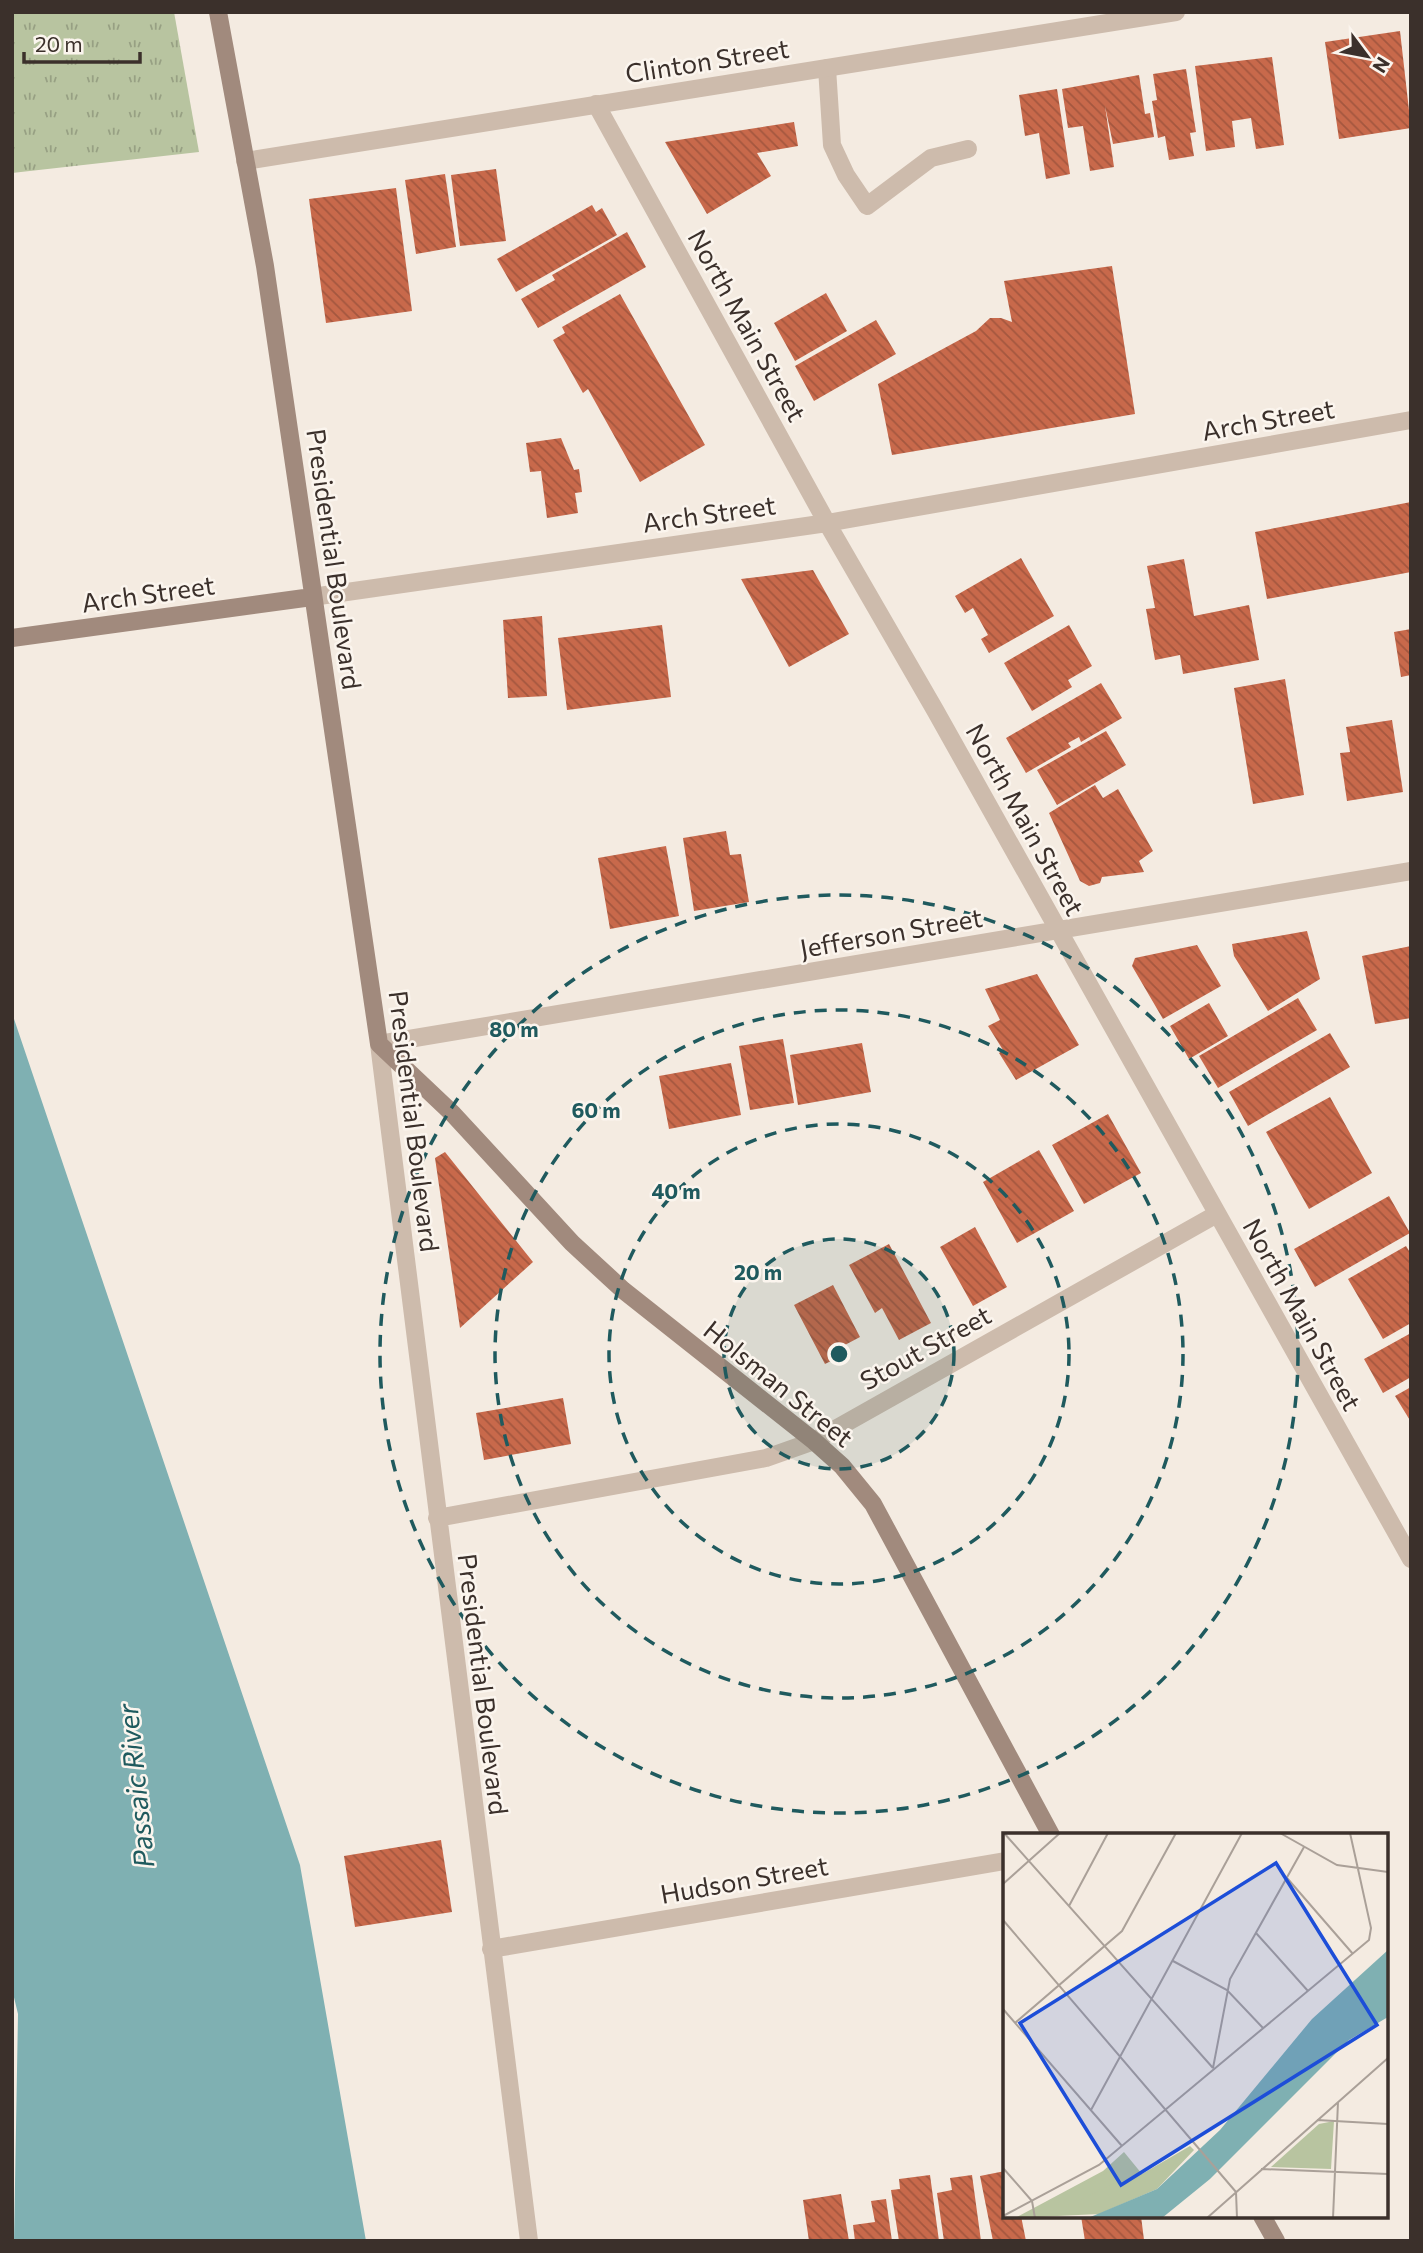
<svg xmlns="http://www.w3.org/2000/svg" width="1423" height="2253" font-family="Commissioner,sans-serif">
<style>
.grass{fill:url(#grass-tufts)}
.water{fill:#7fb0b2}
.building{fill:url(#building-back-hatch)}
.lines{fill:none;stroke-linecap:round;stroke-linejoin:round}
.lane{stroke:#cdbbac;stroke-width:18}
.street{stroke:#cdbbac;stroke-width:18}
.secondary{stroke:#a18a7d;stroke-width:18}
.ring{fill:none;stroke:#1f5a5e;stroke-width:3.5;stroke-dasharray:12 9}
.labels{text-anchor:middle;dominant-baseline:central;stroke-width:5;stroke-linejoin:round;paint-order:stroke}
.street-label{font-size:26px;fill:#3b302b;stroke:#fbf5ee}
.water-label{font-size:28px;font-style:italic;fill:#1f5a5e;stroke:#fbf5ee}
.inset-road{fill:none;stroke:#aaa098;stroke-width:2}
.view{fill:#1d4ed8;fill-opacity:0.15;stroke:#1d4ed8;stroke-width:3.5}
.inset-edge{fill:none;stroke:#3b302b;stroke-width:3.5}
.centre{fill:#1f5a5e;stroke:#fbf5ee;stroke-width:3.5}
.ring-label{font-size:21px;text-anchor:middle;font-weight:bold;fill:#1f5a5e;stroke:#fbf5ee;stroke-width:5;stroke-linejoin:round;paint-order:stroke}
</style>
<defs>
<pattern id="grass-tufts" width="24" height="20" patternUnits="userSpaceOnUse" patternTransform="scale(1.75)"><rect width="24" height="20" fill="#b8c4a0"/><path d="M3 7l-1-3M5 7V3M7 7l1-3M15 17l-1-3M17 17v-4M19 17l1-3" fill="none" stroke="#97a083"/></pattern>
<pattern id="building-back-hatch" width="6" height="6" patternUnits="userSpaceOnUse" patternTransform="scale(1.75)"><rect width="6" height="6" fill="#c8694b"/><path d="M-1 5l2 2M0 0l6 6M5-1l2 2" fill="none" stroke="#a4573f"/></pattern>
</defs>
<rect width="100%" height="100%" fill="#f4ebe1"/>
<path class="grass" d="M12,12H174L199,152L12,173Z"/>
<path class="water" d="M12,1013L300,1865L366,2241H14L18,2014L12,1989Z"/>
<path class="building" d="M1400,31L1411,128L1339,139L1325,42Z
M1272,57L1284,145L1256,149L1251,118L1232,121L1235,147L1206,151L1195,66Z
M1186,69L1196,132L1190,133L1194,156L1169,160L1165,136L1158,138L1152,101L1157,100L1153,74Z
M1139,75L1145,114L1150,113L1154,137L1113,144L1105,106L1114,167L1090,171L1083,126L1068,128L1062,89Z
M1057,89L1070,174L1046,179L1039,133L1025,136L1019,95Z
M794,122L798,146L757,153L771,176L707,214L665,142Z
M496,169L506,241L460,246L451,175Z
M445,174L456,247L416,254L405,180Z
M396,188L412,311L326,323L309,199Z
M592,205L596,212L602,208L617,235L516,292L497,259Z
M627,232L646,267L538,328L521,299L555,280L552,275Z
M1112,266L1135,414L892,455L878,384L976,331L990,318H1001L1012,322L1004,281Z
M826,293L847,331L795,361L774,323Z
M620,294L705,445L640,482L588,389L583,393L553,340L565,333L562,327Z
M876,320L896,354L814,401L795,366Z
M561,438L574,470L579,469L582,492L575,493L578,513L547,518L541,471L530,472L526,443Z
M1411,502V572L1267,599L1255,532Z
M1021,558L1054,616L989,653L981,639L988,635L973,608L965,613L955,596Z
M1184,559L1194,616L1249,605L1259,660L1183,674L1180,655L1155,660L1146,609L1155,608L1147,566Z
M813,570L849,634L789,667L741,579Z
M542,616L547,696L508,698L503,620Z
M662,625L671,697L567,710L558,638Z
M1069,625L1092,666L1068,680L1072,687L1032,711L1004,663Z
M1411,629V675L1401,677L1394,632Z
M1285,679L1304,795L1253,804L1234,688Z
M1101,683L1122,718L1081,742L1079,737L1068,743L1071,747L1026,773L1006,738Z
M1392,720L1403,792L1347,801L1340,753L1350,752L1346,727Z
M1106,731L1126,765L1057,805L1037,770Z
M1095,785L1103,798L1118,789L1153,851L1139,861L1144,872L1102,877L1100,883L1089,886L1080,881L1049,813Z
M726,831L730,855L741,854L749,902L694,911L683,838Z
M666,846L679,916L610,929L598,858Z
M1307,931L1320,979L1268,1011L1234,956L1232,944Z
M1197,945L1221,986L1163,1019L1132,966L1135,958Z
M1411,946V1018L1375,1024L1362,956Z
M1037,974L1079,1045L1016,1080L999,1053L1003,1050L988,1026L1000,1020L985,989Z
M1298,998L1317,1030L1218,1088L1199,1056Z
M1209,1003L1228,1036L1189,1059L1170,1026Z
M1330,1033L1350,1067L1248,1126L1229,1092Z
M783,1039L794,1103L750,1110L739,1046Z
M862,1043L871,1092L798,1105L790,1055Z
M731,1063L741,1115L669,1129L659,1076Z
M1330,1097L1372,1173L1309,1209L1266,1132Z
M1108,1114L1141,1173L1084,1204L1052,1145Z
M1039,1150L1074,1211L1017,1243L983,1182Z
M445,1152L533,1262L460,1328L435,1158Z
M1389,1196L1410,1233L1315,1287L1294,1249Z
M975,1227L1007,1287L973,1306L940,1247Z
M889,1244L931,1323L899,1340L882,1308L875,1313L849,1265Z
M1406,1246L1411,1254V1323L1383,1339L1348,1279Z
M833,1285L860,1337L843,1346L847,1353L825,1364L794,1305Z
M1411,1333V1377L1383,1393L1364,1359Z
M1411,1387V1422L1395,1396Z
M563,1398L571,1444L484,1460L476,1413Z
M441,1840L452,1912L355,1927L344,1856Z
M1005,2171V2216H1021L1026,2241H993L980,2176Z
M930,2175L939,2241H899L891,2190L900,2189L899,2179Z
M972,2175L981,2241H944L937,2193L952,2190L950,2178Z
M841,2194L849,2241H809L803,2200Z
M886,2199L892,2241H855L853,2225L875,2222L871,2201Z
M1081,2216H1141L1144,2240L1085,2241Z"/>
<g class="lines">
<path class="lane" d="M827,68L832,145L846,175L867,206L931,158L968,149"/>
<path class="street" d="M596,104L827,523L935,710L1411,1559
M245,161L1176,12
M312,597L827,523L1411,420
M437,1518L766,1458L814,1441L1217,1214
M491,1949L1005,1861
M529,2241L379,1044L1411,871"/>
<path class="secondary" d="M218,12L265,266L379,1044L453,1114L572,1243L623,1290L814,1441L842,1466L873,1504L1051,1835
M12,638L312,597
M1262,2216L1276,2241"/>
</g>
<circle cx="839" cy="1354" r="115" fill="#1f5a5e" fill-opacity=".12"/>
<g class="ring">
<circle cx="839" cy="1354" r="115"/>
<circle cx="839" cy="1354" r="230"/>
<circle cx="839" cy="1354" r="344"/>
<circle cx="839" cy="1354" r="459"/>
</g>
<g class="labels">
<g class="street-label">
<text transform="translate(707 60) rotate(-9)">Clinton Street</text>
<text transform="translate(748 325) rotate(61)">North Main Street</text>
<text transform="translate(1268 419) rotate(-10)">Arch Street</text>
<text transform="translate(709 513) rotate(-8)">Arch Street</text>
<text transform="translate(335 559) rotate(82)">Presidential Boulevard</text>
<text transform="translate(148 593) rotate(-8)">Arch Street</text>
<text transform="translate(1026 819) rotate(61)">North Main Street</text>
<text transform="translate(891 932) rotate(-10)">Jefferson Street</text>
<text transform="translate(415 1121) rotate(83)">Presidential Boulevard</text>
<text transform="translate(1303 1314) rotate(61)">North Main Street</text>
<text transform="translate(925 1347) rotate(-29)">Stout Street</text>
<text transform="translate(779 1383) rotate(39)">Holsman Street</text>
<text transform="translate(484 1684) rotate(83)">Presidential Boulevard</text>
<text transform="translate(744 1879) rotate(-10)">Hudson Street</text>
</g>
<g class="water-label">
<text transform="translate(135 1786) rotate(-96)">Passaic River</text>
</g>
</g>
<g transform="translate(1003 1833)">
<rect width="385" height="385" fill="#f4ebe1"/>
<path d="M187,313L191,317L154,356L96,381L12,385L100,338L121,319L139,341Z" fill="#b8c4a0"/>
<path d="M331,288L328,336L268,334L316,291Z" fill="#b8c4a0"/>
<path d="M111,336L116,348L77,367L72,356Z" fill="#b8c4a0"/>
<path d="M385,117V184L346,207L207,346L159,385H85L154,356L217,297L309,186Z" fill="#7fb0b2"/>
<path class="inset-road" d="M1,0L210,235M277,0L334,32L385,39M347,0L355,36M284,45L350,121M0,51L57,0M66,73L105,0M0,87L233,359M253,100L305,158M170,128L224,157L260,195M0,176L119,313M12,190L119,98L173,0M210,235L227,146L301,14M88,277L239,0M314,287L385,291M0,335L29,368L32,385M258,336L385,341M233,359L234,385M0,383L96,332L366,107L368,95L355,36M204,385L385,225M330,385L335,269"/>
<path class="view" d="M273,30L374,192L118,352L17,190Z"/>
<rect width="385" height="385" class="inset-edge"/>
</g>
<circle cx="839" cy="1354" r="10" class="centre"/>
<g class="ring-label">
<text x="514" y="1037">80 m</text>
<text x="596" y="1118">60 m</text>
<text x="676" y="1199">40 m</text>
<text x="758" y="1280">20 m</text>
</g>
<rect width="1423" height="2253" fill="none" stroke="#3b302b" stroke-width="28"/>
<g transform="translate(1367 56) rotate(122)" stroke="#fbf5ee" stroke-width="5" paint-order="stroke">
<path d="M0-5L12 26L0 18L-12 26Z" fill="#3b302b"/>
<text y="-10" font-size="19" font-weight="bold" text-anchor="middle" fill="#3b302b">N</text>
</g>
<path d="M24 52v10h116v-10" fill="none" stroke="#3b302b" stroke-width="3.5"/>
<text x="35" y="52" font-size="21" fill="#3b302b" stroke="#fbf5ee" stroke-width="5" paint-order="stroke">20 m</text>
</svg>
